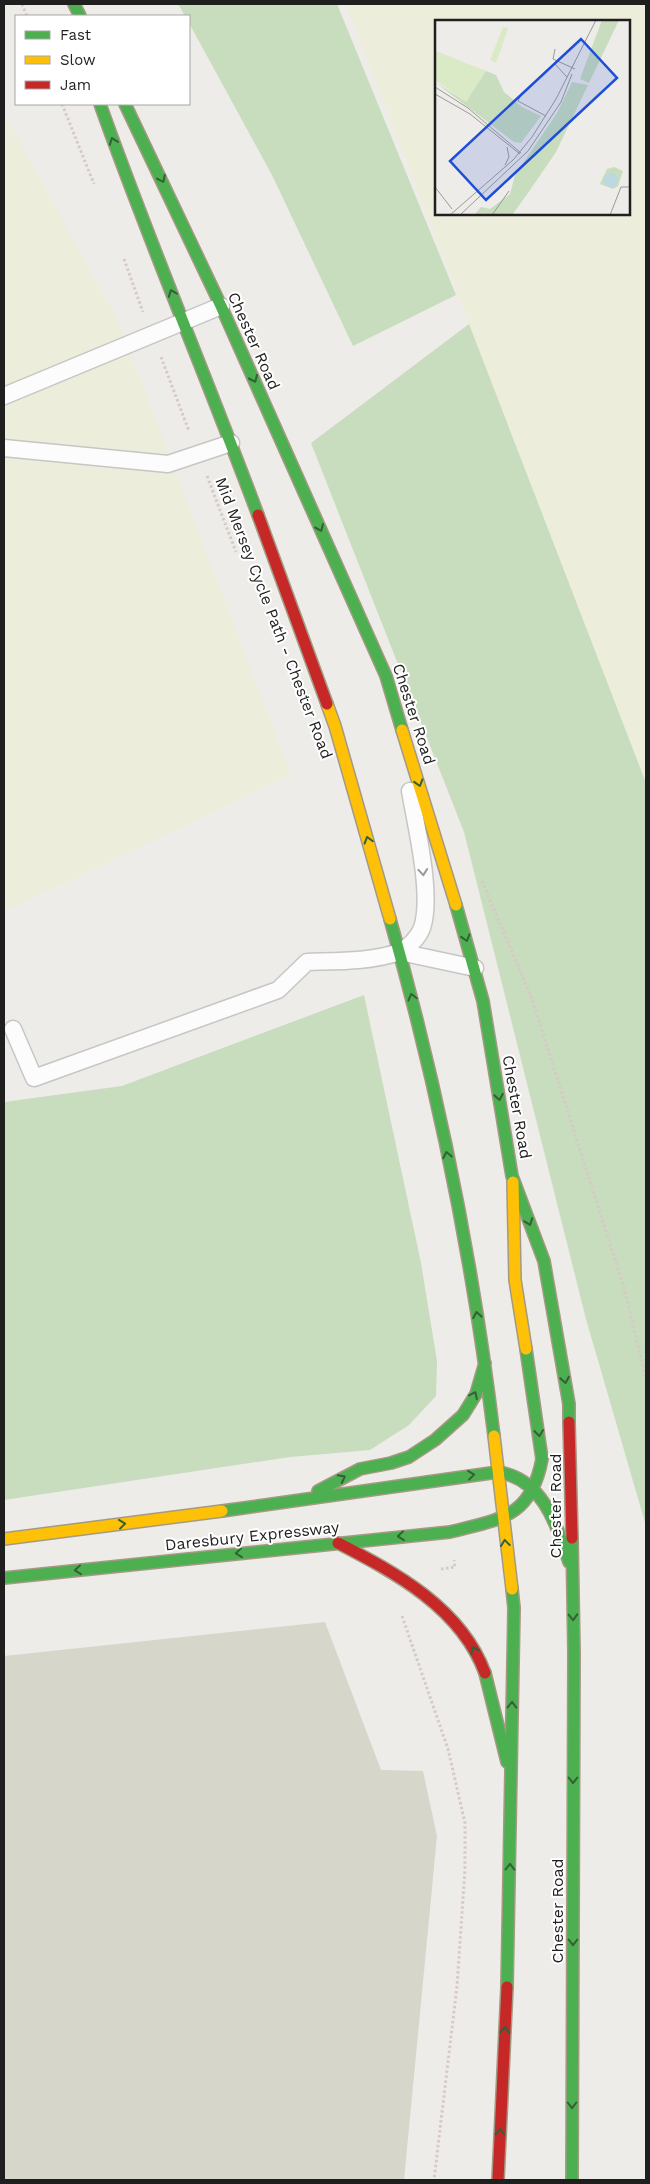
<svg xmlns="http://www.w3.org/2000/svg" width="650" height="2184" font-family="'Work Sans',sans-serif">
<style>
.construction{fill:#d7d6ca}
.farmland{fill:#ededdb;fill-rule:evenodd}
.forest{fill:#c8dcbe}
.lines{fill:none;stroke-linecap:round;stroke-linejoin:round}
.lane-casing{stroke:#c6c6c4;stroke-width:19}
.fast-casing{stroke:#a49a84;stroke-width:14}
.slow-casing{stroke:#a49a84;stroke-width:14}
.jam-casing{stroke:#a49a84;stroke-width:14}
.path{stroke:#d7c9c7;stroke-width:3;stroke-dasharray:2.5 2.5;stroke-linecap:butt}
.lane{stroke:#fcfcfc;stroke-width:16}
.fast{stroke:#4caf50;stroke-width:11}
.slow{stroke:#ffc107;stroke-width:11}
.jam{stroke:#c62828;stroke-width:11}
.oneway{stroke:#336035}
.oneway2{stroke:#999}
.labels{text-anchor:middle;dominant-baseline:central;stroke-width:4;stroke-linejoin:round;paint-order:stroke}
.street-label{font-size:16px;fill:#1f1f1f;stroke:#fff}
.inset-road{fill:none;stroke:#9b9a98;stroke-width:1}
.view{fill:#1d4ed8;fill-opacity:0.15;stroke:#1d4ed8;stroke-width:2.5}
.inset-edge{fill:none;stroke:#1f1f1f;stroke-width:2.5}
</style>
<rect width="100%" height="100%" fill="#eeece8"/>
<path class="construction" d="M325,1622L381,1770L423,1771L437,1836L404,2180H4V1656Z"/>
<path class="farmland" d="M346,4H646V783L469,324ZM436,21H629V214H436Z
M4,113L119,323L291,775L4,912Z"/>
<path class="forest" d="M178,4H337L456,295L353,346L272,175L189,23V16H185Z
M469,324L646,783V1526L586,1319L464,832L311,443Z
M364,995L421,1263L437,1361L436,1396L409,1425L370,1450L290,1457L4,1500V1102L122,1086Z"/>
<g class="lines">
<g class="lane-casing">
<path id="lane" d="M4,396L221,306
M4,448L168,464L231,443
M400,952L475,968
M13,1029L34,1078L278,990L307,962C336,961 371,962 399,952C408,948 418,938 422,928C433,895 416,826 410,791"/>
</g>
<g class="fast-casing">
<path id="fast" d="M74,4L80,16
M100,104C149,242 207,378 258,515
M125,104L221,306L386,676L402,730
M456,905L483,1001L512,1176L544,1261L569,1404V1422
M390,919C438,1088 473,1261 494,1436
M318,1491L360,1469L391,1463L409,1457L435,1440L463,1415L476,1394L485,1363
M222,1511L498,1472C543,1479 556,1524 569,1562
M572,1538L574,1653L572,2180
M4,1578L450,1532C500,1519 531,1518 542,1459L526,1349
M485,1673L507,1762
M507,1987L514,1608L512,1589"/>
</g>
<g class="slow-casing">
<path id="slow" d="M327,704L335,726L390,919
M402,730L456,905
M513,1182L515,1280L526,1349
M494,1436L512,1589
M4,1539L222,1511"/>
</g>
<g class="jam-casing">
<path id="jam" d="M258,515L327,704
M569,1422L572,1538
M338,1543C396,1573 461,1608 485,1673
M498,2180L507,1987"/>
</g>
<path class="path" d="M22,4L27,16
M62,104L94,184
M124,259L143,312
M161,357L189,431
M207,476L236,552
M482,881L532,999L624,1288L646,1378
M441,1569L455,1567L454,1560
M402,1616L448,1749L465,1823V1869L457,1986L434,2180"/>
<use href="#lane" class="lane"/>
<use href="#fast" class="fast"/>
<use href="#slow" class="slow"/>
<use href="#jam" class="jam"/>
</g>
<defs><path id="oneway-chevron" d="M-2-3.5L2.5 0L-2 3.5" fill="none" stroke-width="1.6" stroke-linecap="round" stroke-linejoin="round" transform="scale(1.25)"/></defs>
<g class="oneway">
<use href="#oneway-chevron" transform="translate(113 141) rotate(-110)"/>
<use href="#oneway-chevron" transform="translate(162 179) rotate(65)"/>
<use href="#oneway-chevron" transform="translate(172 293) rotate(-111)"/>
<use href="#oneway-chevron" transform="translate(254 379) rotate(66)"/>
<use href="#oneway-chevron" transform="translate(320 528) rotate(66)"/>
<use href="#oneway-chevron" transform="translate(419 783) rotate(73)"/>
<use href="#oneway-chevron" transform="translate(368 840) rotate(-106)"/>
<use href="#oneway-chevron" transform="translate(466 938) rotate(73)"/>
<use href="#oneway-chevron" transform="translate(412 997) rotate(-105)"/>
<use href="#oneway-chevron" transform="translate(499 1097) rotate(80)"/>
<use href="#oneway-chevron" transform="translate(447 1155) rotate(-101)"/>
<use href="#oneway-chevron" transform="translate(529 1222) rotate(70)"/>
<use href="#oneway-chevron" transform="translate(477 1315) rotate(-100)"/>
<use href="#oneway-chevron" transform="translate(565 1380) rotate(80)"/>
<use href="#oneway-chevron" transform="translate(474 1395) rotate(-64)"/>
<use href="#oneway-chevron" transform="translate(539 1433) rotate(84)"/>
<use href="#oneway-chevron" transform="translate(471 1475) rotate(-7)"/>
<use href="#oneway-chevron" transform="translate(342 1478) rotate(-27)"/>
<use href="#oneway-chevron" transform="translate(122 1524) rotate(-7)"/>
<use href="#oneway-chevron" transform="translate(401 1536) rotate(174)"/>
<use href="#oneway-chevron" transform="translate(505 1543) rotate(-97)"/>
<use href="#oneway-chevron" transform="translate(239 1553) rotate(174)"/>
<use href="#oneway-chevron" transform="translate(78 1570) rotate(174)"/>
<use href="#oneway-chevron" transform="translate(573 1617) rotate(88)"/>
<use href="#oneway-chevron" transform="translate(474 1650) rotate(-119)"/>
<use href="#oneway-chevron" transform="translate(512 1705) rotate(-89)"/>
<use href="#oneway-chevron" transform="translate(573 1780) rotate(90)"/>
<use href="#oneway-chevron" transform="translate(510 1867) rotate(-89)"/>
<use href="#oneway-chevron" transform="translate(573 1942) rotate(90)"/>
<use href="#oneway-chevron" transform="translate(505 2030) rotate(-87)"/>
<use href="#oneway-chevron" transform="translate(572 2105) rotate(90)"/>
<use href="#oneway-chevron" transform="translate(500 2132) rotate(-87)"/>
</g>
<use class="oneway2" href="#oneway-chevron" transform="translate(423 872) rotate(85)"/>
<g class="labels">
<g class="street-label">
<text transform="translate(254 341) rotate(66)">Chester Road</text>
<text transform="translate(274 618) rotate(69)">Mid Mersey Cycle Path - Chester Road</text>
<text transform="translate(414 714) rotate(72)">Chester Road</text>
<text transform="translate(517 1107) rotate(80)">Chester Road</text>
<text transform="translate(555 1506) rotate(-90)">Chester Road</text>
<text transform="translate(252 1536) rotate(-6)">Daresbury Expressway</text>
<text transform="translate(557 1911) rotate(-90)">Chester Road</text>
</g>
</g>
<g transform="translate(435 20)">
<rect width="195" height="195" fill="#eeece8"/>
<path d="M68,7L73,8L72,12L61,43L55,40ZM1,31L51,51L31,82L0,60Z" fill="#daeac7"/>
<path d="M167,0H184L154,63L145,59ZM51,51L61,55L69,72L87,87L106,96L86,123L79,122L0,62L31,82ZM137,62L153,65L121,132L93,173L77,195H39L46,187L55,189L75,174L80,155L122,93ZM179,147L188,151L183,166L178,169L165,164L172,149Z" fill="#c8dcbe"/>
<path d="M169 160a7 7 0 1 1 14 0a7 7 0 1 1-14 0Z" fill="#bcd8e0"/>
<path class="inset-road" d="M120,29L118,39L140,49M119,43L132,57M0,67L33,88L86,133M0,74L35,94L85,134M85,77L83,81L111,96M70,145L74,137L72,127M0,167L17,189M15,195L78,140L97,117L121,79L161,0M25,195L93,131L126,82L137,54M57,195L74,171M175,195L186,167H195"/>
<path class="view" d="M146,19L182,58L51,180L15,141Z"/>
<rect width="195" height="195" class="inset-edge"/>
</g>
<rect width="650" height="2184" fill="none" stroke="#1f1f1f" stroke-width="10"/>
<rect x="15" y="15" width="175" height="90" fill="#ffffff" stroke="#a5a5a5"/>
<rect x="25" y="31" width="25" height="8" fill="#4caf50" stroke="#a5a5a5"/>
<text x="60" y="40" font-size="15" fill="#1f1f1f">Fast</text>
<rect x="25" y="56" width="25" height="8" fill="#ffc107" stroke="#a5a5a5"/>
<text x="60" y="65" font-size="15" fill="#1f1f1f">Slow</text>
<rect x="25" y="81" width="25" height="8" fill="#c62828" stroke="#a5a5a5"/>
<text x="60" y="90" font-size="15" fill="#1f1f1f">Jam</text>
</svg>
